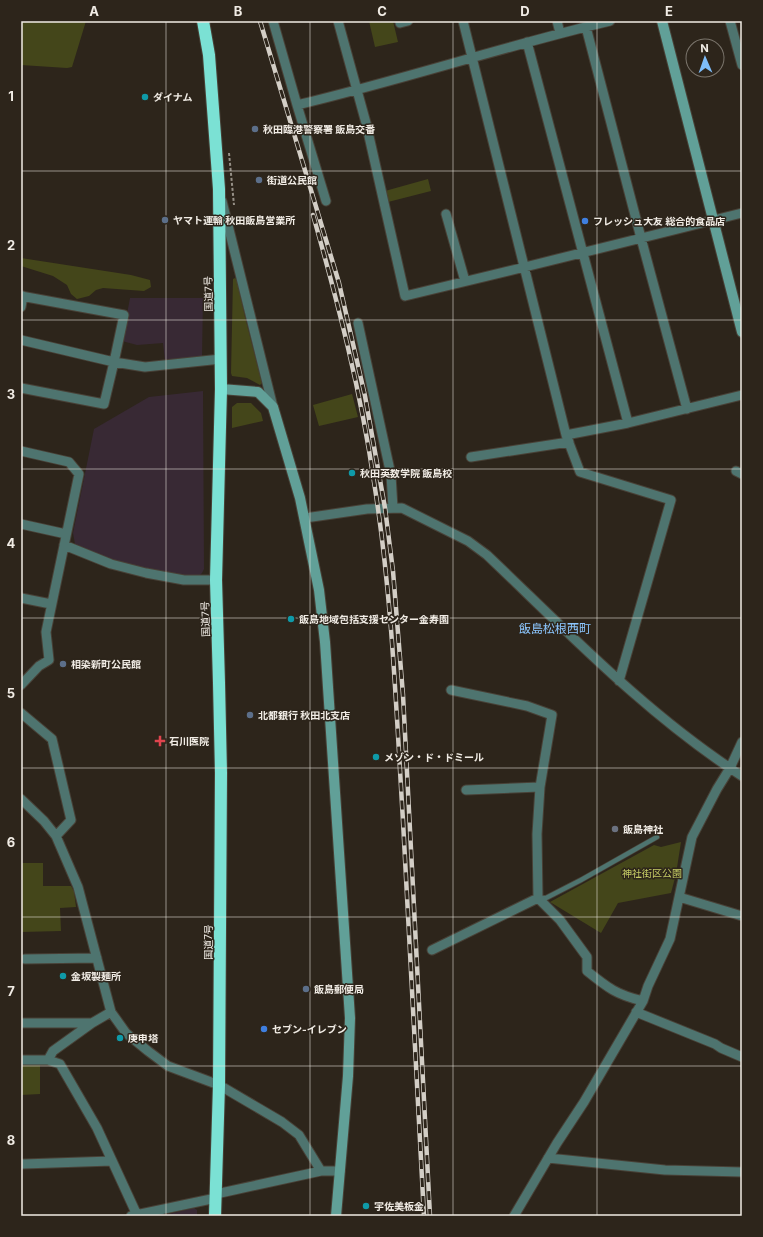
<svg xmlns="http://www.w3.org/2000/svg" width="763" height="1237" font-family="Inter,'Noto Sans JP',sans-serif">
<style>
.commercial{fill:#382934}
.green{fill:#44461a}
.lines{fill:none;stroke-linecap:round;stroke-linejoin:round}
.lane-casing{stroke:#484137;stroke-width:6}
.street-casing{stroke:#484137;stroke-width:11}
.secondary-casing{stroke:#484137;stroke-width:12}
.highway-casing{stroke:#484137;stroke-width:14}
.path{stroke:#969087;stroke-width:2;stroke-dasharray:3 2;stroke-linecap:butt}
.lane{stroke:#4e746f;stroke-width:4.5}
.street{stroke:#4e746f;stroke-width:9}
.secondary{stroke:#61a098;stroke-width:10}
.highway{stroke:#7be1d4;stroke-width:12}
.rail-casing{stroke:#d3cec6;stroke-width:4.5}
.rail{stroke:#2d251b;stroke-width:3;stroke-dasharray:9;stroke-linecap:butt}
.grid{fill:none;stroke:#f1ece5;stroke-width:1;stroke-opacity:0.55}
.culture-dot{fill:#0f9aa8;stroke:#2d251b;stroke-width:1.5}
.service-dot{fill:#5c6f8a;stroke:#2d251b;stroke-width:1.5}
.shop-dot{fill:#3f7fe0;stroke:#2d251b;stroke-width:1.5}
.health-dot{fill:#e0444e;stroke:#2d251b;stroke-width:1.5}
.worship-dot{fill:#6b7280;stroke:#2d251b;stroke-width:1.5}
.labels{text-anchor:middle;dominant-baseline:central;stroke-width:3;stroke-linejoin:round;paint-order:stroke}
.poi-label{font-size:10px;font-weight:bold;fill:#f1ece5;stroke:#2d251b;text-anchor:start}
.street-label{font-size:10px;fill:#f1ece5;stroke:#2d251b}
.park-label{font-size:10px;fill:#c6cd65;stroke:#2d251b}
.quarter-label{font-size:12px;fill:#8cc6fe;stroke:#2d251b}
.neatline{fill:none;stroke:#f1ece5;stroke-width:1.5}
.grid-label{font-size:13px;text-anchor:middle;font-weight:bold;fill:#f1ece5}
</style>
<rect width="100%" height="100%" fill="#2d251b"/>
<path class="commercial" d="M130,298H203L202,357L165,361L163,343L137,345L122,341Z
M203,391L204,569L202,573L199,576H185L146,569L101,556L75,544L73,533L94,429L149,397Z
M194,1208L197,1210V1216H161Z"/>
<path class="green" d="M21,21H86L72,67L67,68L21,65Z
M369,21H393L398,42L375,47Z
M428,179L431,191L388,202L385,191Z
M21,258L131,275L150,280L151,287L144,291L103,288L96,290L89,296L77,299L71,294L67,285L53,276L21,266Z
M235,278L237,280L245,317L262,383L260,385L247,378L232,376L231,373L233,279Z
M352,394L358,417L319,426L313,405Z
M237,403H251L261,413L263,421L232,428V407Z
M681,842L676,874L671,893L618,903L601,933L550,902L654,845L661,847Z
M21,863H43V886H71L74,891L76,907L60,908L61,931L21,932Z
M21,1063H40V1094L21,1095Z"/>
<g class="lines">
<g class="lane-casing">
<path id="lane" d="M538,898H546L581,880L657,837"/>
</g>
<g class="street-casing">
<path id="street" d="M273,21L297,105L326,201
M338,21L366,123L405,296L525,267L742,213
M400,21V23L408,21
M463,21L566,435L628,423L742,395
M557,21L560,33
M730,21L742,65
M586,27L641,238L687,409
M527,42L628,423
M297,105C402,80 505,46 610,21
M222,201L273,407
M446,214L465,281
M21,296L124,315L114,362L145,367L221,359
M21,307L23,296
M358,323L391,475L393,508
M21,340L114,362L104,404L21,388
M566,435L580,472L671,500L619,681
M21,451L69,462L79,474L46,632L49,660L39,666L21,685
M471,457L569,442
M736,471L742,474
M305,518L367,509L402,508L468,541L487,555C568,632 647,715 742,776
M21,524L66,534
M64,545L111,564L146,573L184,580H216
M21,598L51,604
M451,690L527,706L552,715L540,787L537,834L538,898L560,920L587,957V971C608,988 617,995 643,1001
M21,713L52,739L71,820L56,836
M466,790L540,787
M21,799L44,821L56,836L78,887L111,1012L126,1033L148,1051L168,1066L219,1085L282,1122L299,1135L321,1171
M679,897L742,916
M432,950L538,898
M25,959L97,958
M636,1012L715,1044L721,1048L742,1057
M21,1023H92
M21,1060H48L60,1064L97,1128L137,1215
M48,1060L53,1051L92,1023L111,1012
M548,1158L665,1170L742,1172
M23,1164L112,1161
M216,1194L321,1171H340
M131,1216L216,1198
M514,1216L557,1143L584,1102L643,1001L648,986L670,939L692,837L717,789L730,768L742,742"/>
</g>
<g class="secondary-casing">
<path id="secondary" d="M662,21L742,332
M221,389L258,392L273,407L300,498L319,590L325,642L350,1018L348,1076L336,1216"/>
</g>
<g class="highway-casing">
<path id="highway" d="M203,21L209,55L219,189L221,389L216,580L219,683L221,773L219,1085L215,1216"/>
</g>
<path class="path" d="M229,153L234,205"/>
<use href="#lane" class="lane"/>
<use href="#street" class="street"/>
<use href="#secondary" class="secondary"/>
<use href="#highway" class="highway"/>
<g class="rail-casing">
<path id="rail" d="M260,21L339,283L365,396L385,508L393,571L403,695L430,1216
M313,215C338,303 361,392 374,482C392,594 396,707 403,821C410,952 417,1084 424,1216"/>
</g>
<use href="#rail" class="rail"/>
</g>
<path class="grid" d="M166,21V1216M310,21V1216M453,21V1216M597,21V1216M21,171H742M21,320H742M21,469H742M21,618H742M21,768H742M21,917H742M21,1066H742"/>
<g class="culture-dot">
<circle cx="145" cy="97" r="4"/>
<circle cx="352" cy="473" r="4"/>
<circle cx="291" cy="619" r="4"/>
<circle cx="376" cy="757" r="4"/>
<circle cx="63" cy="976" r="4"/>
<circle cx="120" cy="1038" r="4"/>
<circle cx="366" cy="1206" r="4"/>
</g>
<g class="service-dot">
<circle cx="255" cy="129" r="4"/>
<circle cx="259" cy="180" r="4"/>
<circle cx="165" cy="220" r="4"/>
<circle cx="63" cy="664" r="4"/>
<circle cx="250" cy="715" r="4"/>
<circle cx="306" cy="989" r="4"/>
</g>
<g class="shop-dot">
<circle cx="585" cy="221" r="4"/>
<circle cx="264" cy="1029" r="4"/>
</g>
<path class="health-dot" d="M158 735h4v4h4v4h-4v4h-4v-4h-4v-4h4z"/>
<circle class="worship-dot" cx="615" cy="829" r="4"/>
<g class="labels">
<g class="poi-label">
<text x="153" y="97">ダイナム</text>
<text x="263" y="129">秋田臨港警察署 飯島交番</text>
<text x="267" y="180">街道公民館</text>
<text x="173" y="220">ヤマト運輸 秋田飯島営業所</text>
<text x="593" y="221">フレッシュ大友 総合的食品店</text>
<text x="360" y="473">秋田英数学院 飯島校</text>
<text x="299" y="619">飯島地域包括支援センター金寿園</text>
<text x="71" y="664">相染新町公民館</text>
<text x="258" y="715">北都銀行 秋田北支店</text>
<text x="169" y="741">石川医院</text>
<text x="384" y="757">メゾン・ド・ドミール</text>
<text x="623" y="829">飯島神社</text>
<text x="71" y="976">金坂製麺所</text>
<text x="314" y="989">飯島郵便局</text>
<text x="272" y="1029">セブン-イレブン</text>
<text x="128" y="1038">庚申塔</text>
<text x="374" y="1206">宇佐美板金</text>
</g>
<g class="street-label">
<text transform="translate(208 294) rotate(-91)">国道7号</text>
<text transform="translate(205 619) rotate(-92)">国道7号</text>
<text transform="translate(208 942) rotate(-90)">国道7号</text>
</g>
<g class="park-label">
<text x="652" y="873">神社街区公園</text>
</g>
<g class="quarter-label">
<text x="555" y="628">飯島松根西町</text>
</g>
</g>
<rect width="763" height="1237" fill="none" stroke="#2d251b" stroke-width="44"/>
<g transform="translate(705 58) rotate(358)"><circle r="19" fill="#2d251b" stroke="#7b756c"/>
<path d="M0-3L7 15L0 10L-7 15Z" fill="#7ebdf9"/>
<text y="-6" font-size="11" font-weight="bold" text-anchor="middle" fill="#f1ece5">N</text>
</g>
<rect x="22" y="22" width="719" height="1193" class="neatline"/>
<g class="grid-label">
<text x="94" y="16">A</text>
<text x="238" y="16">B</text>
<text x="382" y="16">C</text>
<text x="525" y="16">D</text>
<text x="669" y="16">E</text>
<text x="11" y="101">1</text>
<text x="11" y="250">2</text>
<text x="11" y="399">3</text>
<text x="11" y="548">4</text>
<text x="11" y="698">5</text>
<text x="11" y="847">6</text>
<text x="11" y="996">7</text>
<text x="11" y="1145">8</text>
</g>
</svg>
